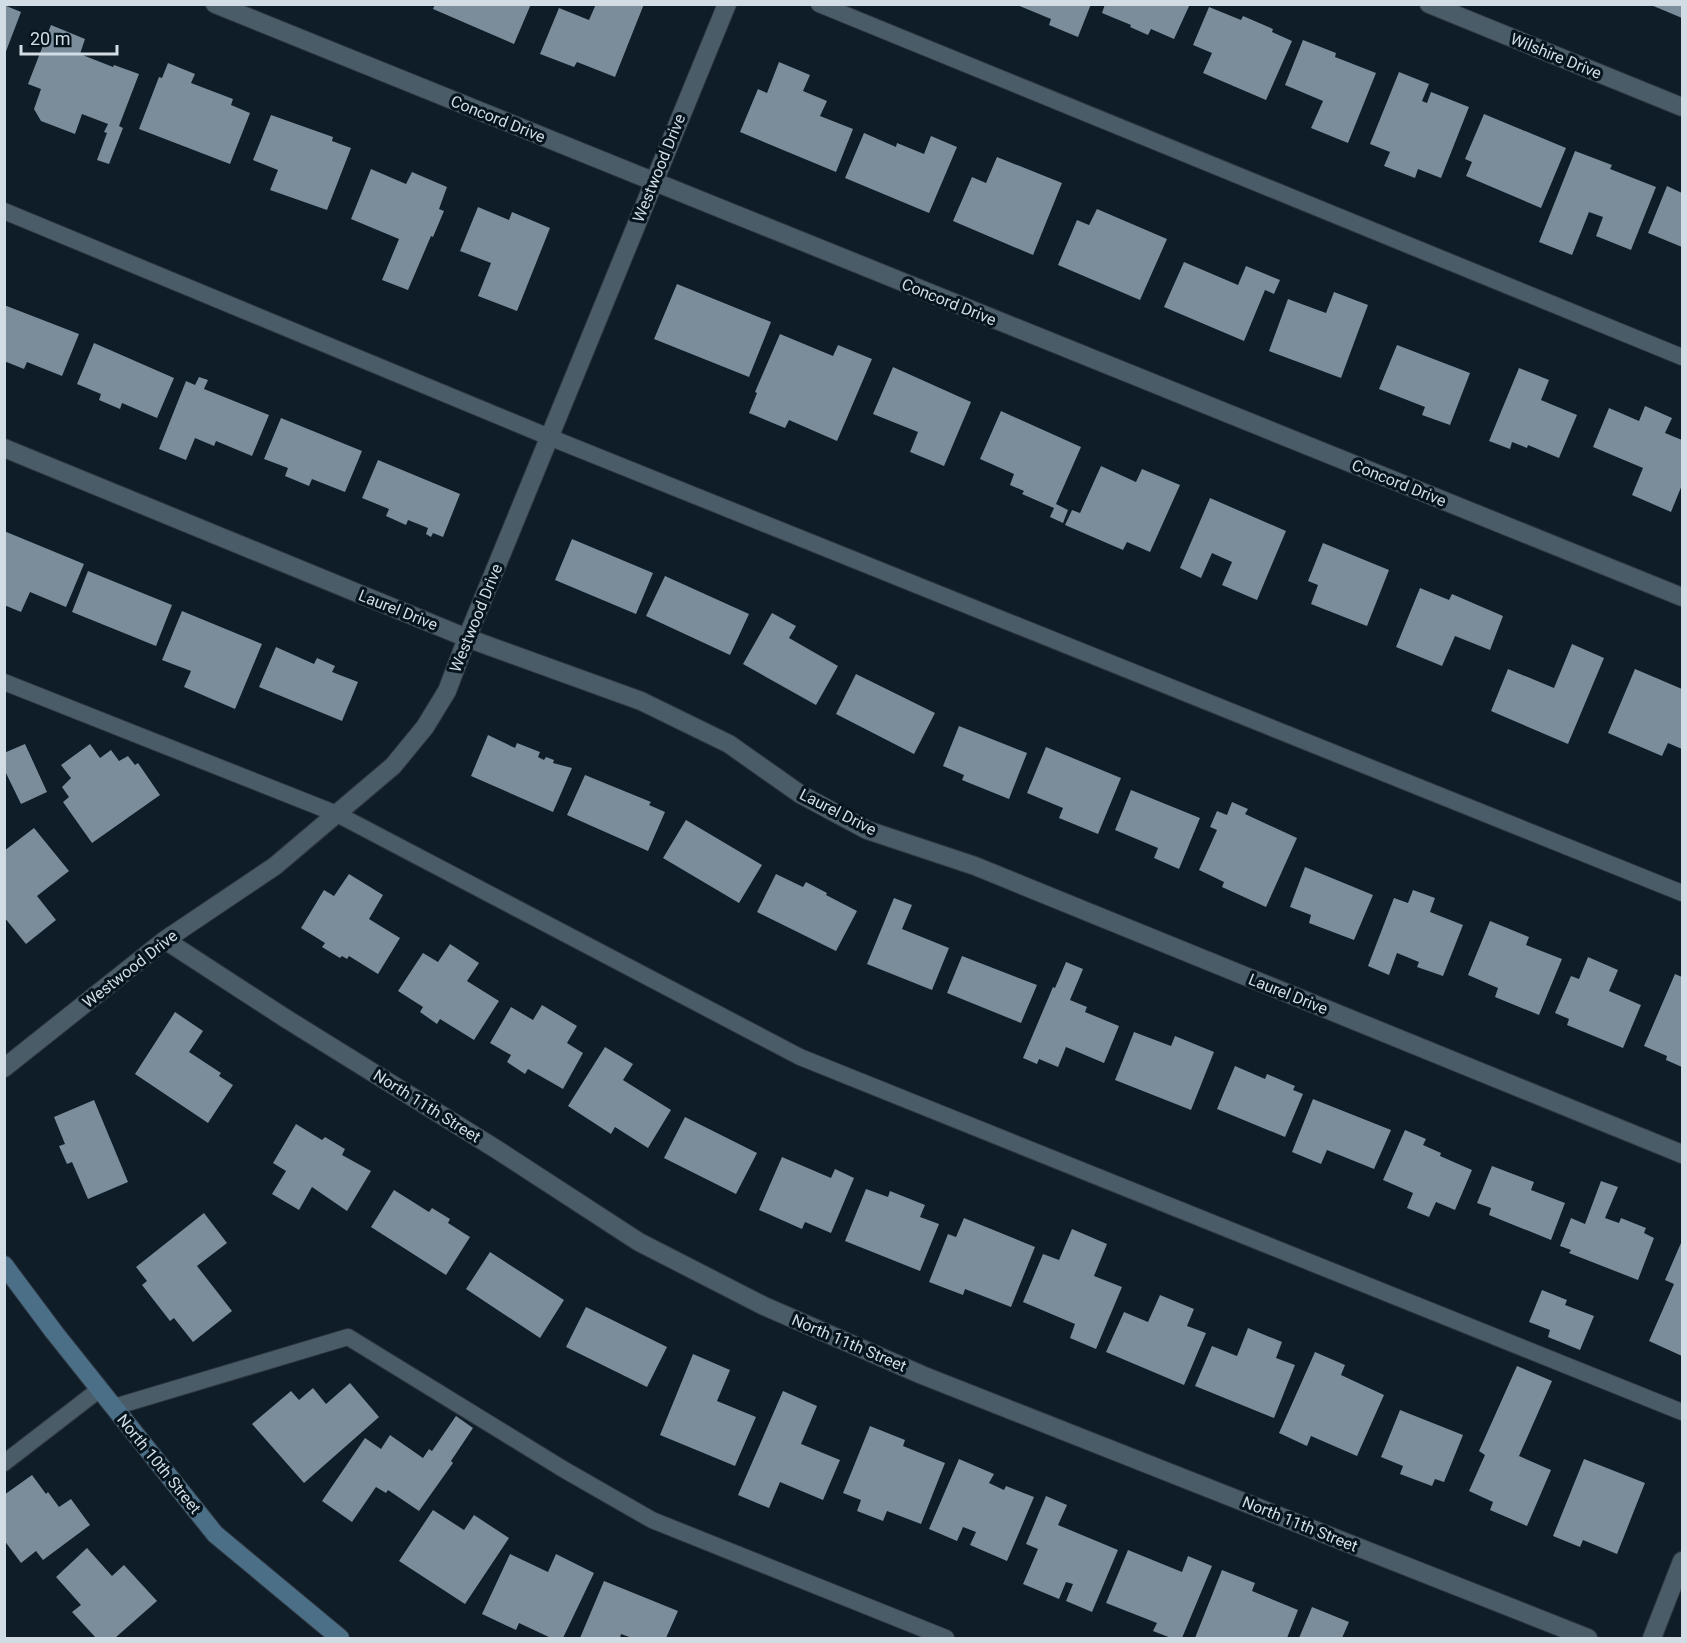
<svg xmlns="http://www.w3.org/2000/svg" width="1687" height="1643" font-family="Roboto,sans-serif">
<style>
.building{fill:#7b8d9b}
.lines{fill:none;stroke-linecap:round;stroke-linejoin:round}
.lane-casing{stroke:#2e363f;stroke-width:18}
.street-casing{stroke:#2e363f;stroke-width:20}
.secondary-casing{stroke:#2e363f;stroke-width:20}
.lane{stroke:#4b5c69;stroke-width:16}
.street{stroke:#4b5c69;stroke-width:18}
.secondary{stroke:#4c6f88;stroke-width:18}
.labels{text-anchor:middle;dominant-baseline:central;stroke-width:6;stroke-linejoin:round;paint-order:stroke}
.street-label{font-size:16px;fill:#d2dce4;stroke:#06141e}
</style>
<rect width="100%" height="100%" fill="#0e1d28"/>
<path class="building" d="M435,4H531L514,44L433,9Z
M596,4H644L615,77L577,62L574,67L540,54L559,8L589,20Z
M1015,4H1091L1078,37L1049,25L1051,19Z
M1105,4H1190L1174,39L1151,29L1148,35L1130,27L1131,25L1102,13Z
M1651,4H1682V18L1651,5Z
M4,5L21,12L5,54H4Z
M1209,7L1241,20L1243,16L1273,29L1272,32L1292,41L1266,100L1203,73L1212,53L1193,45Z
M51,25L85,39L80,54L113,67L114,65L139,74L119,126L123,128L109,164L97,160L107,133L104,132L108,124L82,114L75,134L41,121L34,109L41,89L28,84Z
M1303,40L1336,53L1335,57L1376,73L1348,143L1311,128L1323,101L1285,85Z
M779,62L810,75L803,91L827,101L820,116L853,129L836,172L740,132L758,89L767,93Z
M168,63L195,74L191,83L233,99L231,105L250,113L230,164L139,129L159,77L162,78Z
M1399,72L1429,84L1422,101L1427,103L1431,92L1469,107L1441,178L1418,169L1415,178L1384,166L1390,152L1370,144Z
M1484,114L1566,148L1541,208L1466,176L1472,162L1465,159Z
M271,115L333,137L332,141L351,148L327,210L270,190L278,170L253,160Z
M864,133L896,147L897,143L924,154L931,136L957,147L929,213L845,178Z
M1575,151L1612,165L1610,169L1656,187L1631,250L1596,236L1603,217L1589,212L1572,255L1539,242Z
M997,157L1062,183L1033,255L953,221L972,177L986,183Z
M371,169L406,184L412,172L447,187L439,209L444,211L433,237L431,236L408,290L382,280L399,239L351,219Z
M1667,186L1682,193V247L1648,233Z
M478,207L509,220L512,212L550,228L517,311L478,296L491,263L460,251Z
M1097,209L1167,239L1140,300L1058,265L1077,220L1089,225Z
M1184,262L1238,285L1246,266L1280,280L1274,294L1265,290L1244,341L1164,307Z
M677,284L771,322L749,377L654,339Z
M1334,292L1368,305L1341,378L1269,351L1288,299L1326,313Z
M4,305L79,334L62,376L27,362L24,369L4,361Z
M780,334L833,356L838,345L872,359L837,441L789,420L785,428L749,413L757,393L755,392Z
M94,343L174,378L157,418L122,403L120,409L99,400L101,394L77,384Z
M1397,345L1470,373L1450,425L1422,415L1425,407L1379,389Z
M893,367L971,402L944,466L910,452L918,432L873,414Z
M1519,368L1549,380L1541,400L1577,415L1559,458L1528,445L1527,448L1512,442L1510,449L1489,441Z
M199,377L208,380L204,389L269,415L252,456L216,441L214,446L195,438L186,460L159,449L186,381L195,385Z
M1645,406L1672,418L1665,433L1682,440V485L1671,512L1632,495L1643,468L1593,447L1609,408L1639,421Z
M1001,411L1081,447L1056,504L1068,510L1063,523L1050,517L1054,508L1022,494L1024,491L1010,485L1014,474L980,459Z
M281,418L362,451L345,492L312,479L309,486L285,476L288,468L264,459Z
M378,460L460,494L443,537L433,533L431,537L426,534L428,528L408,520L406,525L386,516L389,509L362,498Z
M1101,466L1136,482L1142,469L1180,485L1150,552L1127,542L1123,550L1065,525L1072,510L1080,513Z
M1210,498L1286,531L1257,600L1222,585L1232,562L1212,553L1201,578L1180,568Z
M4,531L84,564L66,607L30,592L21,612L4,605Z
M572,539L653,573L636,614L555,580Z
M1323,543L1389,570L1367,626L1311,604L1318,585L1308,581Z
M88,571L172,605L156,646L72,612Z
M665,576L749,614L730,655L646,616Z
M1420,588L1449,600L1452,594L1503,616L1490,650L1455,636L1442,666L1396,647Z
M182,611L262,644L235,709L184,687L191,671L162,660Z
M772,613L796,626L789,638L838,666L816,705L743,664Z
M1572,644L1604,658L1568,744L1491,711L1508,669L1554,688Z
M276,647L314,664L317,658L335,666L332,672L358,682L342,721L259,687Z
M1635,669L1682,689V749L1668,743L1662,756L1608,733Z
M856,674L935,713L914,754L836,714Z
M959,726L1027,753L1009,799L962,780L964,775L943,766Z
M488,735L515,748L517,743L540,752L538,757L544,760L546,757L554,760L553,763L572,768L553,812L471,776Z
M25,744L47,792L21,804L4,769V753Z
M90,744L100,758L111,750L119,761L128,756L135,765L138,763L160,795L92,843L63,802L69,797L62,787L71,778L61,765Z
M1046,747L1121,778L1098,834L1059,818L1063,808L1027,793Z
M585,775L651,802L649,805L665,812L648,851L567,815Z
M1131,790L1200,818L1179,869L1154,858L1158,848L1115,830Z
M1232,802L1248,809L1245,814L1297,838L1266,907L1222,887L1224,882L1199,870L1217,830L1210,827L1217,811L1227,815Z
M686,820L762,865L739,903L663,858Z
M34,828L69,871L37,896L56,920L26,944L4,917V851Z
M1305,867L1373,895L1354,940L1309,923L1311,915L1290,907Z
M349,874L383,895L369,919L400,938L378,974L349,956L347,959L342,956L340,958L322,947L325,943L301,928L324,890L334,896Z
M776,874L803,887L806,882L827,893L826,895L857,911L836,951L757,912Z
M1413,890L1435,898L1430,912L1463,925L1443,976L1417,967L1419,962L1397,953L1389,975L1368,966L1394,898L1408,903Z
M894,898L912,905L902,929L949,948L932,990L867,964Z
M1490,921L1529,937L1526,945L1562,959L1539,1015L1495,997L1498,988L1468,975Z
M450,944L479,963L467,981L499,1001L474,1040L440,1019L437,1024L420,1012L423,1007L398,991L423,953L438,962Z
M962,956L1037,985L1021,1023L947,993Z
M1588,957L1618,970L1609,991L1641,1005L1623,1048L1567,1025L1569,1019L1555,1013L1571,976L1579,979Z
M1066,962L1083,969L1070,1000L1087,1007L1085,1012L1119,1026L1104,1063L1066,1047L1058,1067L1039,1059L1037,1064L1023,1058L1053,987L1055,988Z
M1675,974L1682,977V1067L1666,1060L1667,1056L1644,1046Z
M542,1005L577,1026L567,1043L583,1053L563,1089L528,1069L525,1074L507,1062L511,1055L490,1043L511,1007L533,1020Z
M175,1012L203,1031L189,1052L221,1073L219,1076L233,1085L208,1123L135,1074Z
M1134,1032L1171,1046L1175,1036L1214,1052L1191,1110L1115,1080Z
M605,1047L633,1064L623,1080L671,1110L648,1148L615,1127L611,1134L568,1106Z
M1235,1066L1265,1079L1267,1074L1295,1086L1293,1090L1303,1094L1285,1137L1217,1109Z
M1313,1099L1391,1130L1374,1169L1327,1150L1321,1164L1292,1152Z
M94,1100L128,1182L88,1199L72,1162L67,1164L59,1146L65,1144L54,1117Z
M685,1117L757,1153L736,1194L664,1158Z
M296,1124L322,1140L325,1137L345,1149L342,1155L371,1171L347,1211L312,1187L299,1210L272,1194L286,1171L273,1163Z
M1405,1130L1426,1139L1423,1145L1441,1153L1440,1156L1472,1170L1455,1210L1436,1202L1429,1217L1407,1208L1413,1193L1383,1180Z
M782,1157L831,1178L835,1169L854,1178L831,1233L805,1222L802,1229L759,1210Z
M1492,1166L1534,1182L1531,1190L1565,1203L1551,1240L1489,1215L1491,1208L1477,1203Z
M1601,1181L1618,1187L1605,1218L1619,1223L1621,1218L1646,1228L1644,1233L1654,1238L1638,1280L1569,1253L1571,1250L1560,1246L1571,1218L1585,1224Z
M866,1189L888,1197L890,1191L925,1205L920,1217L939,1224L920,1271L845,1241Z
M394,1190L429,1212L432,1208L450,1219L448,1223L470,1237L446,1275L371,1227Z
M204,1213L227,1243L197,1266L232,1311L193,1342L174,1318L170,1321L142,1285L147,1281L136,1267Z
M964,1218L1035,1247L1011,1307L965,1289L963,1295L929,1282L948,1234L956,1237Z
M1072,1229L1107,1244L1094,1276L1122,1287L1096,1349L1070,1338L1075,1324L1023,1302L1043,1254L1059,1260Z
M1681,1243L1682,1244V1356L1649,1341L1674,1284L1665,1280Z
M490,1252L564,1300L540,1338L466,1289Z
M1542,1290L1567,1300L1565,1305L1594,1316L1580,1350L1548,1337L1550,1330L1529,1322Z
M1160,1295L1194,1309L1187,1326L1206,1333L1184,1385L1106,1352L1124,1312L1148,1322Z
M586,1307L667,1347L647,1387L566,1347Z
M1248,1328L1282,1342L1276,1358L1295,1365L1274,1418L1195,1386L1212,1346L1237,1356Z
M1315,1352L1345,1365L1341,1375L1384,1395L1357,1456L1311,1436L1307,1446L1279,1433Z
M693,1354L730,1370L717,1401L756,1417L735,1466L660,1435Z
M1517,1366L1552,1381L1519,1456L1551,1470L1527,1526L1490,1510L1493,1502L1469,1491L1485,1455L1479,1451Z
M350,1383L379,1417L304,1483L252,1424L291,1391L299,1400L313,1388L326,1404Z
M783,1391L817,1406L801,1444L840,1460L823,1500L780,1482L769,1508L738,1495Z
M1400,1410L1463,1435L1444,1482L1435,1479L1432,1486L1400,1474L1403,1466L1381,1457Z
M456,1416L473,1428L451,1461L453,1463L419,1511L388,1490L386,1493L376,1487L352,1522L322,1501L365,1438L381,1449L390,1435L423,1458L429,1449L432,1451Z
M870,1426L905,1440L903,1446L945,1463L921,1524L887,1511L883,1521L857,1511L861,1500L843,1493Z
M959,1459L994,1474L989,1483L1004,1490L1006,1486L1034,1497L1007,1561L970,1545L976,1532L963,1527L957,1541L929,1529Z
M1584,1459L1645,1483L1617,1554L1583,1540L1580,1547L1553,1536Z
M32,1475L46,1494L48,1492L59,1507L71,1499L90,1525L43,1560L36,1551L21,1563L4,1540V1495Z
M1046,1496L1067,1505L1058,1525L1118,1550L1092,1612L1066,1601L1073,1584L1066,1582L1059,1599L1023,1584L1038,1549L1026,1544Z
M433,1510L464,1530L474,1515L509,1538L465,1604L399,1561Z
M87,1548L112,1576L124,1565L157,1601L115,1638H96L72,1612L81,1605L56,1577Z
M1128,1550L1182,1572L1188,1556L1212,1566L1182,1638H1171L1153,1631L1157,1623L1106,1603Z
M510,1554L548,1572L556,1554L594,1573L563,1638H551L519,1623L516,1630L482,1614Z
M1222,1570L1255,1583L1252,1591L1298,1610L1287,1638H1195Z
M604,1581L678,1611L666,1638H632L621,1634L620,1638H580Z
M1312,1607L1349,1622L1342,1638H1299Z"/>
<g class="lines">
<g class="lane-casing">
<path id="lane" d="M819,4L1682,357
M4,211L549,437L1682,893
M4,682L337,814L800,1057L1682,1412
M114,1407L348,1337L563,1469L652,1520L946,1638
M4,1463L100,1389"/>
</g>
<g class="street-casing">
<path id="street" d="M215,4L1682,597
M1429,4L1682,107
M4,448L467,638L641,701L729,744L800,794L867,830L975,866L1682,1154
M165,940L285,1018L496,1149L639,1242L764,1306L922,1375L1588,1638
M4,1068L165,940L275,866L393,766L425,727L447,691L467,638L727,4
M1652,1638L1682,1561"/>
</g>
<g class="secondary-casing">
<path id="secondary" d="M4,1265L54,1332L215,1534L340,1638"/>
</g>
<use href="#lane" class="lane"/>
<use href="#street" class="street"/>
<use href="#secondary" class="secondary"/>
</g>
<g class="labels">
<g class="street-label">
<text transform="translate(1556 56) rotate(22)">Wilshire Drive</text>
<text transform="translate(498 119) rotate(22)">Concord Drive</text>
<text transform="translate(659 168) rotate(-68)">Westwood Drive</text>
<text transform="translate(949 302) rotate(22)">Concord Drive</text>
<text transform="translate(1399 483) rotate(22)">Concord Drive</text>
<text transform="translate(398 610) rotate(22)">Laurel Drive</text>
<text transform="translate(476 618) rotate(-68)">Westwood Drive</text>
<text transform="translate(838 812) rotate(27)">Laurel Drive</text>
<text transform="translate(130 969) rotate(-38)">Westwood Drive</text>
<text transform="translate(1288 994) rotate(22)">Laurel Drive</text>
<text transform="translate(427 1106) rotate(32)">North 11th Street</text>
<text transform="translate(849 1343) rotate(23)">North 11th Street</text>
<text transform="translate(159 1464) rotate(51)">North 10th Street</text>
<text transform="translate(1300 1524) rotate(22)">North 11th Street</text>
</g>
</g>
<rect width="1687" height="1643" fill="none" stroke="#d2dce4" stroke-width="12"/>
<path d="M21 45v9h96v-9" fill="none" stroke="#d2dce4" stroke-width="3"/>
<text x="30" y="45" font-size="18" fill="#d2dce4" stroke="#06141e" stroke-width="4.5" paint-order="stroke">20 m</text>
</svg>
